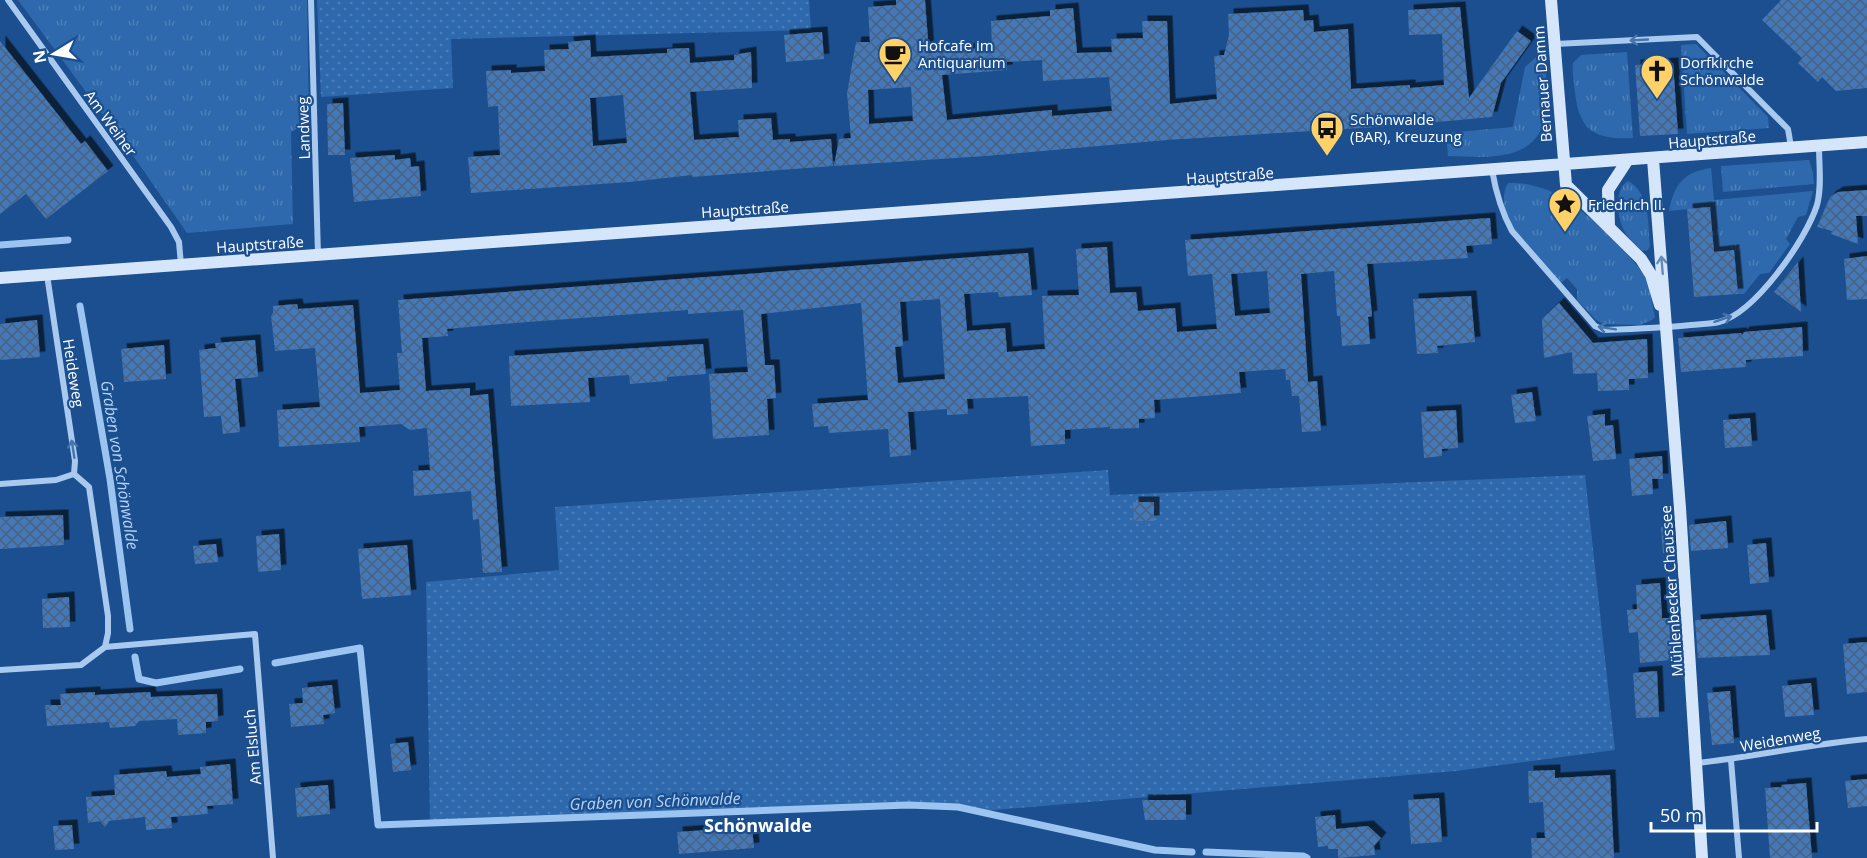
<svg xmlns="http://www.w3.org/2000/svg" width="1867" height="858" font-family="'Open Sans',sans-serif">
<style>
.grass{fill:url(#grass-tufts)}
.park{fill:url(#park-dots)}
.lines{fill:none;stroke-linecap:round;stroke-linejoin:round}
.stream{stroke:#9cc4f0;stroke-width:7}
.building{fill:url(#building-cross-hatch);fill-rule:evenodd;filter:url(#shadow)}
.street{stroke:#a9c9ee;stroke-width:6}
.secondary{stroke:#d6e6fa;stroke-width:12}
.oneway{stroke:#4674ac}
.oneway2{stroke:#668bba}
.labels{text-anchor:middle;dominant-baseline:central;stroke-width:4.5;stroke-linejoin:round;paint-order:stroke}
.poi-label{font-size:15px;fill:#fff;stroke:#1b4f8f;text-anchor:start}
.street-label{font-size:15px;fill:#fff;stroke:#1b4f8f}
.water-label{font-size:16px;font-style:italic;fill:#b5d3f5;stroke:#1b4f8f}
.quarter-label{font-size:18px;font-weight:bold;fill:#fff;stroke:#1b4f8f}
</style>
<defs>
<pattern id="grass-tufts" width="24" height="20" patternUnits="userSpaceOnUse" patternTransform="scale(1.5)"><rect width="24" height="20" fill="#2e69ad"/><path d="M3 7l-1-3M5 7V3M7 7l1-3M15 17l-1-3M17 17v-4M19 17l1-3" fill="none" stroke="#4d80b9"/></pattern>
<pattern id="park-dots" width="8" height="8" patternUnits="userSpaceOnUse" patternTransform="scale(1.5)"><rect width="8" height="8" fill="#2e69ad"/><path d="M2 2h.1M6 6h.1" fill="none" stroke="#4d80b9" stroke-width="1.8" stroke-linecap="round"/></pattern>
<pattern id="building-cross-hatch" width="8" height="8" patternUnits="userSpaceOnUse" patternTransform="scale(1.5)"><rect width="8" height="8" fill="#4478b7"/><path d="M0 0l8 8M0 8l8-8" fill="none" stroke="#486282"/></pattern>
<filter id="shadow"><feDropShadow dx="5.5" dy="-5.5" stdDeviation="0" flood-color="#0009"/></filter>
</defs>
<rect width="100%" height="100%" fill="#1b4f8f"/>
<path class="grass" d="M18,0H307L309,121L291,132L293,224L187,233L129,150Z
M1696,44L1768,117L1769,128L1687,134L1681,45Z
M1544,50C1547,98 1559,150 1495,156C1480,158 1463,156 1448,156L1446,133L1513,127L1525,67Z
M1627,52L1633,138C1595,140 1579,131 1575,92C1574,82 1572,72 1573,63L1581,55Z
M1809,160L1813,173L1814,184L1723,192L1721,166Z
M1711,168L1714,200L1813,191L1806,215L1798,217L1786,239L1790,244L1769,273L1760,274L1744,294H1738L1734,250L1714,252L1710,207L1669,211C1674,185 1683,172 1711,168Z
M1628,181C1650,193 1648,223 1650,246L1648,250L1642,251C1637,245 1630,240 1626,234C1617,220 1613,190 1628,181Z
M1508,183C1526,182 1545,188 1561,196C1580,206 1640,262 1647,281C1651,292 1652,305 1655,317L1652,320L1640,325L1603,324L1595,319L1577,300V289L1567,278L1561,283C1540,260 1489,216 1508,183Z"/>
<path class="park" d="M317,0H809L811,30L451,39L453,88L321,97Z
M1108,470L1110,495L1585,475L1615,750L1456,771L982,811L958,807L908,805L430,823L426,582L559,570L555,507Z"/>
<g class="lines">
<path class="stream" d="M0,245L68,240
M80,306L110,479L130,629
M135,657L139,679L156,683L240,669
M275,663L360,648L378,825L908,805L958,807L1155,850L1192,852
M1206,852L1303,856L1307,858"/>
</g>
<path class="building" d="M896,0H925L929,53L992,47L991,21L1050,16V10L1073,8L1077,53L1112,52L1111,39L1143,38L1142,21H1167L1170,104L1217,99L1214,56L1224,55L1229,35L1228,14L1303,10L1304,21L1313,20L1314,32L1348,29L1351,89L1410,85V88L1444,85L1442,34L1409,35L1408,10L1460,7L1469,98L1517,31L1531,41L1501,83L1492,117L1394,126L1167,140L986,156L834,166L839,139L851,138L847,93L856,42H870L868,7L896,5ZM1042,60L1043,81L1109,77L1112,111L1052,116V110L947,120L942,75L1007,70V62ZM911,87L913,121L869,124L868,90Z
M1781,0H1867V88L1836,91L1822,77L1818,82L1798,63L1802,58L1762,20Z
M822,32L824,59L786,62L784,35Z
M590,40L591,57L667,53V49L689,48L690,63L734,60V55L751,52L752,88L690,92L694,140L739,137L738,120L771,118L773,140L790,139V142L831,139L833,166L692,177V175L630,182L471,193L468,157L500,155L498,106L488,107L486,71L511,70V73L545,71L544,50L569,49L568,42ZM623,95L627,143L593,146L590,98Z
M0,41L81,144L85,141L108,171L46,219L26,194L0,214Z
M1673,63L1678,134L1640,136L1635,65Z
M343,103L345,155H328L327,104Z
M395,155V160L410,158L411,167L419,166L421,196L354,202L350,158Z
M1867,190V216H1856L1858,244L1831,234L1832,231L1817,227L1830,197L1838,192Z
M1710,207L1714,252L1734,250L1738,294L1694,297L1687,209Z
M1490,218L1492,244L1466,246L1468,258L1367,264L1372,316L1368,317L1370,344L1342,346L1340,316H1337L1334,271L1301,274L1308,382L1317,381L1321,431L1302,432L1299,396H1292L1290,380H1286L1285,369L1239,372L1241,393L1154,400L1155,418L1139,419V428L1110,429V427L1065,430V444L1031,446L1028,396L967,399L968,414L947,415V409L908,412L911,455L890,457L888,429L829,433L828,426L814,427L812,404L868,400L861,303L761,314L765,365H774L776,398L767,399L769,435L713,439L709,374L748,372L743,310L688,314V310L502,324L447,329L448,336L422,338L426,391L470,388V396L488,394L502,572L483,573L479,519L473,520L471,491L414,496L413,471L430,470L427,428L410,430L401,424L359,427L360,442L279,447L277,410L320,407L315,348L275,351L271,316L273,313V306L297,304L298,309L353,305L360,393L400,390L397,353H402L398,300L1028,253L1032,295L999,297L998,292L964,294L967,331L1005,328L1007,352L1045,349L1042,296L1079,295L1076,249L1107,247L1110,293L1136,292L1138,311L1175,308L1177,332L1217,329L1212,274L1188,276L1185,240ZM1267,271L1270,313L1235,316L1231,274ZM940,299L945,379L898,383L895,347L903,346L900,302Z
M1867,256V299L1847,300L1844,259Z
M1798,262L1801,312L1774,292Z
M1471,296L1475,342L1437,346L1438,353L1417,354L1413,299Z
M1559,303L1593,343L1647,339L1648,378L1629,379V390L1598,391L1597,373L1573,374L1572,352L1544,358L1542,319Z
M37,320L40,357L0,360V324Z
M1802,327L1803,356L1746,360V367L1681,372L1678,338L1741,333L1742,335L1744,332Z
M255,340L258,377L235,379L240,432L223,434L221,416L204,417L199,350L216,348L215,343Z
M703,344L706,374L667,377V381L630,384L629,375L588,378L590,402L511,406L509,356Z
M164,345L166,379L124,382L121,349Z
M1532,392L1536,421L1515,423L1511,395Z
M1456,410L1458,448L1442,449V456L1424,458L1421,412Z
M1605,414V426L1613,425L1616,459L1593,461L1587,416Z
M1750,418L1752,446L1725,448L1723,420Z
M1662,456L1663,479H1652L1653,494L1632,496L1629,459Z
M1133,502H1154V521H1134Z
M63,515L64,545L0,549V517Z
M1726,521L1728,548L1691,551L1689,525Z
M1673,526L1675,552L1663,553L1661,527Z
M279,534L281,570L258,572L256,536Z
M1766,543L1769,582L1750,584L1747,545Z
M216,544L218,562L195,564L193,546Z
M407,545L411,595L362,599L358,549Z
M1660,583L1662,618H1674L1675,621H1679L1681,659L1640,663L1638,632L1629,633L1627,610L1637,609L1636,585Z
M69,597L70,627L43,628L42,599Z
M1766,615L1770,655L1698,658L1695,620Z
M1867,642V692L1847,694L1843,644Z
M1657,671L1659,717L1636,718L1633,673Z
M1811,683L1814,715L1785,717L1782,686Z
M332,685L335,713L323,715L324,724L291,727L289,704L303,703L302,688Z
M1730,691L1734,743L1712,745L1707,693Z
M95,692V695L150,692L151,697L217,694L218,721L206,722V733L178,735L177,719L139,721L135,726L110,728L109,722L47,726L45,705H61L60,694Z
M408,742L411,770L393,772L390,744Z
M230,764L233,804L207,806L208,814L171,817L172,828L146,830L145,817L109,821L105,827L100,821L88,823L86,797L115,795L114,775L166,771L167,777L201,774L200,767Z
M1555,770V778L1610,775L1614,858H1532L1531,838H1545L1543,802L1529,803L1528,771Z
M1867,779V806L1848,808L1845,781Z
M1806,783L1812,858H1770L1765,788L1782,787L1781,785Z
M328,785L330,814L297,817L295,788Z
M1439,798L1442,842L1411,844L1408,800Z
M1142,800H1186V820H1145Z
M1335,815L1336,829L1368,826L1381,838L1374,846L1375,855L1338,858V849H1328V846L1318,847L1315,817Z
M72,825L74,849L55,850L53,826Z
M752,827L754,848L679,854L677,832Z"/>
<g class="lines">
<path class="street" d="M8,0L171,227L179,242L181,265
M311,0L318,255
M1555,44L1697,37L1788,129L1791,147
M1492,170C1496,193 1501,211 1512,231L1595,326L1604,330C1633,329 1662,328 1691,325C1700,324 1710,324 1719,322C1755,313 1806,240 1817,205C1822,187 1819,165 1819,146
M74,474L89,487L108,616V633L105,647
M0,484L56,480L74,474L75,461L47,275
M0,670L81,665L105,647L255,634L273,858
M1731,760L1739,858
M1697,763C1754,757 1810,744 1867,739"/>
<path class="secondary" d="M1551,0L1566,185L1641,259L1651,275L1660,305
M1653,159L1680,508L1702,858
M1609,227L1608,190L1627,161
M0,278L1867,142"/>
</g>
<defs><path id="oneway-shaft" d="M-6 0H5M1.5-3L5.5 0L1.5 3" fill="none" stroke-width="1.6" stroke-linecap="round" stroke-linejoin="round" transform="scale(1.5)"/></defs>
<g class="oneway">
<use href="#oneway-shaft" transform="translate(1639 40) rotate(177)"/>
<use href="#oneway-shaft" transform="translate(1723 319) rotate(-18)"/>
<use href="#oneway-shaft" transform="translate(1607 328) rotate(-171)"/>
<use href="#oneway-shaft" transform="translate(73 449) rotate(-99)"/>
</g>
<use class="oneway2" href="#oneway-shaft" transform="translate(1662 265) rotate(-95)"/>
<defs>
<g id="cafe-pin" transform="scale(1.725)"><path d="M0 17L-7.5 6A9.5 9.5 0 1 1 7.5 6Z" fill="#ffd166" stroke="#1b4f8f"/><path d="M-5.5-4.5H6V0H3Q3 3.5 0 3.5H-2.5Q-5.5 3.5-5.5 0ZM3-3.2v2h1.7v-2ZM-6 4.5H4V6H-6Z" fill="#111"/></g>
<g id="church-pin" transform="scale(1.725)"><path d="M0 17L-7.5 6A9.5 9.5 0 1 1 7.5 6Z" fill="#ffd166" stroke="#1b4f8f"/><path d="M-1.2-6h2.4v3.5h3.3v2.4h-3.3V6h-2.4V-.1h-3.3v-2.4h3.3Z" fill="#111"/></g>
<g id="bus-pin" transform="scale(1.725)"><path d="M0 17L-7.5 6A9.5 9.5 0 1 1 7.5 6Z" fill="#ffd166" stroke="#1b4f8f"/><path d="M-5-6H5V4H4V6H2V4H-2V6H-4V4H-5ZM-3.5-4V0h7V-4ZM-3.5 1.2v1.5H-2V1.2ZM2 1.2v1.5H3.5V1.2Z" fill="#111"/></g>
<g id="sight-pin" transform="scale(1.725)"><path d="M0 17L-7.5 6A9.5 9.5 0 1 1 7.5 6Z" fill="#ffd166" stroke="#1b4f8f"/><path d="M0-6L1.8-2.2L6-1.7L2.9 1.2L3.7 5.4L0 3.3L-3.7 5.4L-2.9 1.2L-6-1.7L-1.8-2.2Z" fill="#111"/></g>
</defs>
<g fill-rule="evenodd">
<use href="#cafe-pin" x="895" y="54"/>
<use href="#church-pin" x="1657" y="71"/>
<use href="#bus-pin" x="1327" y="128"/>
<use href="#sight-pin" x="1565" y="204"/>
</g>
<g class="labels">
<g class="poi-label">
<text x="918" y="45">Hofcafe im<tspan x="918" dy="17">Antiquarium</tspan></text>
<text x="1680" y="62">Dorfkirche<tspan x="1680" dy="17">Schönwalde</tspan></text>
<text x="1350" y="119">Schönwalde<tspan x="1350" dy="17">(BAR), Kreuzung</tspan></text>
<text x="1588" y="204">Friedrich II.</text>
</g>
<g class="street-label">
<text transform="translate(1542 84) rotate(-94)">Bernauer Damm</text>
<text transform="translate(111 123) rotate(54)">Am Weiher</text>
<text transform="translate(303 128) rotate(-92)">Landweg</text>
<text transform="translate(1712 139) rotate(-5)">Hauptstraße</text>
<text transform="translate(1230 175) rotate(-4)">Hauptstraße</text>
<text transform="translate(745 209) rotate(-4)">Hauptstraße</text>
<text transform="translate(260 244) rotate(-4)">Hauptstraße</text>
<text transform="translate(74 373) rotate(81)">Heideweg</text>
<text transform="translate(1671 591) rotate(-94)">Mühlenbecker Chaussee</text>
<text transform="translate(1780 739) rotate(-10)">Weidenweg</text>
<text transform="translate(252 747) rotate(-95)">Am Elsluch</text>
</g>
<g class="water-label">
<text transform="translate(120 465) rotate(81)">Graben von Schönwalde</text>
<text transform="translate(655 801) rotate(-2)">Graben von Schönwalde</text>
</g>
<g class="quarter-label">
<text x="758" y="825">Schönwalde</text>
</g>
</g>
<g transform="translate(54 54) rotate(259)" stroke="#1b4f8f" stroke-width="4.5" paint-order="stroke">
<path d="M0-4.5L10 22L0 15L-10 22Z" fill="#ffffff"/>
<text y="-9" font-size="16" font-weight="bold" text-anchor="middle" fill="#ffffff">N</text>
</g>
<path d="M1651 822v9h166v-9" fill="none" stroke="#ffffff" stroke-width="3"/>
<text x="1660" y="822" font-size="18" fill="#ffffff" stroke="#1b4f8f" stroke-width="4.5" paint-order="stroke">50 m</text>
</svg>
